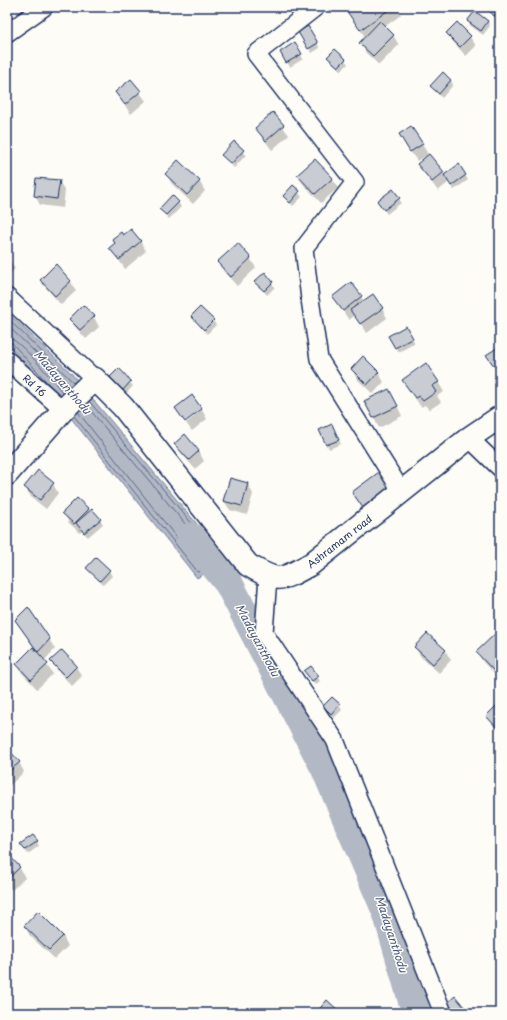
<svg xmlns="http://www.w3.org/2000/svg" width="507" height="1020" font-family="'Playpen Sans',sans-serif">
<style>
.water{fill:#b3b8c5;stroke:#76819c}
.shadow{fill:#0003}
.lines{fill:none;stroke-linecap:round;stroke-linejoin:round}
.shore{stroke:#586687;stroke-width:1}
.river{stroke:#b3b8c5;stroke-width:29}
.building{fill:#c9ccd3;stroke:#1b2f5e}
.minor-casing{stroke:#1b2f5e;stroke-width:20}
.secondary-casing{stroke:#1b2f5e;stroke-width:25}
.minor{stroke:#fdfcf7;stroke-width:17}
.secondary{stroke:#fdfcf7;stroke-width:22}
.labels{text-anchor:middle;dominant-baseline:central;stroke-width:3;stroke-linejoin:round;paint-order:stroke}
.street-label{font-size:10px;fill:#1b2f5e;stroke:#fdfcf7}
.water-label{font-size:11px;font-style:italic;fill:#49587d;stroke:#fdfcf7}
</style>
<rect width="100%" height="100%" fill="#fdfcf7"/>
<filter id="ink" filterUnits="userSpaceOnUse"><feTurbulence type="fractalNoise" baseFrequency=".025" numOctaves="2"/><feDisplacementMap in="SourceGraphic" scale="8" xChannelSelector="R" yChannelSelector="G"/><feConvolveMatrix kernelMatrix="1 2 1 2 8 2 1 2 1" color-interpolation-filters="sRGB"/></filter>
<g filter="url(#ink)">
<path class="water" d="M7,312L71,373L227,560L197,578L41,380L7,344Z"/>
<path class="shadow" d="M352,7H396L401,15L384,27L393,35L399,45L379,65L366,53L361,43L366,38L353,19Z
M485,7H500V18L497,20Z
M475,12L488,22L490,26L483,35L471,26L468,21Z
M457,23L470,37L476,46L466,56L453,42L447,33Z
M307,28L320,48L312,53L299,33Z
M295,44L303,59L290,67L281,52Z
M328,58L345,60L348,64L341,71Z
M131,80L146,101L131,114L116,93Z
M451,80L453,85L442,98L431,86Z
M273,114L289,135L272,150L256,129Z
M411,127L428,154L445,175L459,166L468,180L454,190L449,182L438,191L418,164L428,155L417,161L405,144Z
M243,151L246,155L234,168L223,155Z
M166,174L199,181L205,191L193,204L172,184Z
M298,176L332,178L338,188L321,203L304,185Z
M59,181L65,191L63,208L40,205L35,195Z
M293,186L302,197L293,206L284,196Z
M399,198L401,203L387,214L381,206Z
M178,202L181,207L169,219L160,209Z
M123,236L140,241L146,251L125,269L110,248L115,244L113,240Z
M7,256L15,269L7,276Z
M250,258L256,268L237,286L224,272L218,262Z
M56,266L71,282L76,291L61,305L47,289L41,280Z
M264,274L275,287L267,295L256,282Z
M361,296L364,302L382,308L387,318L367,333L355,315L349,320L333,297Z
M192,316L213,321L216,325L207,334Z
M94,317L99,327L86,339L76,328L70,319Z
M405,327L415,343L399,352L389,337Z
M352,369L378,372L384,382L373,394L357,379Z
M119,370L133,386L126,394L111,377Z
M403,380L438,382L444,392L437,396L441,402L429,410L425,405L421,407Z
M394,399L402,416L379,428L365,401Z
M202,410L207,419L192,431L186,423Z
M321,430H334L341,444L329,449Z
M185,436L199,452L204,461L195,469L181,453L176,444Z
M231,479L248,484L253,494L247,515L230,510L224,501Z
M53,484L58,493L46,509L31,497L25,487Z
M88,510L100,519L103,524L88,537L82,531L80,533L69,523L64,513Z
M7,529L13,538L7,544Z
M87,568L109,571L112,576L103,585Z
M16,621L49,639L55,649L44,661L53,674L37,689L22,673L17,664L34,648Z
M500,637V680L483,662L477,652Z
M415,647L445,650L451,660L439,673L421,657Z
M62,651L76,667L82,676L72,686L57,670L52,661Z
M311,667L320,681L315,685L308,676Z
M500,704V734L487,716Z
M339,705L342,710L334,718L324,706Z
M7,750L19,762L24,772L7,788Z
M37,842L39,846L28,854L24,849Z
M7,855L20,868L25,878L12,890L7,885Z
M25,926L63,936L68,946L55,959L30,936Z
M450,1008H465L467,1013H454Z"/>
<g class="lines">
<path class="shore" d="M7,318L74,383
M7,325L70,386
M7,337C19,338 54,382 63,393
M7,342L12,343L53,389
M78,412L198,565L212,559V556L86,405
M74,416L197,571L199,572L220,560V557L89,401"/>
<path class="river" d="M191,537L229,584L325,768L387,913L416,1013"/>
</g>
<path class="building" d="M350,7H393L360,30L346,10Z
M486,7H500V11L494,16Z
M475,11L488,21L481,31L467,21Z
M380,21L394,35L373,56L359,43Z
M457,22L471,36L460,47L446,33Z
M308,26L318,43L308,49L298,32Z
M295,42L302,54L286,63L280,52Z
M335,49L346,59L338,67L327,57Z
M443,72L451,80L439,94L430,86Z
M131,79L141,91L125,105L115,92Z
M273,112L284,125L266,141L255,128Z
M411,126L423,144L410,152L399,134Z
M234,141L244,150L231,164L221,155Z
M429,154L444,172L432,182L417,164Z
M315,159L333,178L315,194L297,175Z
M178,160L200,181L187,195L165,174Z
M459,164L466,175L451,186L444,175Z
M36,178L60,180L57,199L34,196Z
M293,185L300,191L290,203L283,196Z
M393,189L400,198L384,210L377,201Z
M172,195L179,202L166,215L159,209Z
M131,229L141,241L119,260L109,248L115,243L112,239L121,232L123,235Z
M238,243L251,258L231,277L217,262Z
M56,264L71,281L55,296L40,280Z
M265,272L273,282L264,291L254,282Z
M351,282L362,296L343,311L332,297Z
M373,294L383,308L360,324L350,310Z
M83,305L95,316L80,330L69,319Z
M200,307L214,320L204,330L191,316Z
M406,326L413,338L395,348L388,336Z
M500,346V374L486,355Z
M363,356L379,372L367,385L351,369Z
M426,363L439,382L432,386L436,392L423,401L419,396L415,398L402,380Z
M119,368L131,381L123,390L110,377Z
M389,389L398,406L373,418L364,401Z
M192,395L202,409L185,422L175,408Z
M332,424L339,440L326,445L319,430Z
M185,434L199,451L189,460L174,444Z
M38,470L54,483L40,500L24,487Z
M379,472L391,487L363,508L352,492Z
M230,478L248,483L242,506L223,501Z
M77,498L89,509L74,524L62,513Z
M92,509L101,519L84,533L76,523Z
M96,557L110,570L100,581L86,568Z
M28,607L50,639L38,652L15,620Z
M497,632L500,636V665L494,671L476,652Z
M427,633L446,650L433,664L414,647Z
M33,647L48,664L31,680L16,664Z
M62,650L77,666L66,677L50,661Z
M311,666L319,676L312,681L304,671Z
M332,697L340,704L331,714L323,706Z
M500,702V730H499L486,716Z
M7,748L20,762L7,773Z
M33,835L38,841L25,850L20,844Z
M7,853L20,867L7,880Z
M38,911L63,936L49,950L24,926Z
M455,996L465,1008L459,1013H454L446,1004Z
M327,1000L341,1013H316Z"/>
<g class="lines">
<g class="minor-casing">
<path id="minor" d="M316,7L256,54L355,182L304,248L310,299L319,359L402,492
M7,33L44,7
M7,297L95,379
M7,360L63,410
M469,438L500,468
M268,576L264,633L335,740L443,1013"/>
</g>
<g class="secondary-casing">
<path id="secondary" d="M7,474L63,410L95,379L123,407L248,565C279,583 280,581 311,564L469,438L500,417"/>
</g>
<use href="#minor" class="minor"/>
<use href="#secondary" class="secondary"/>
</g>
</g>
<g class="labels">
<g class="street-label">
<text transform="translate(35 385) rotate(42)">Rd 16</text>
<text transform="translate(339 541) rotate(-38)">Ashramam road</text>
</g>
<g class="water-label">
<text transform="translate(63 382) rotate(49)">Madayanthodu</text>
<text transform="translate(258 640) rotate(62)">Madayanthodu</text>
<text transform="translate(392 934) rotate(72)">Madayanthodu</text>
</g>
</g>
<rect width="507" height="1020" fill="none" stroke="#fdfcf7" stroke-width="24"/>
<rect x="12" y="12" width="483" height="996" fill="none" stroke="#1b2f5e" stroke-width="1.5" filter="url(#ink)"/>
</svg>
